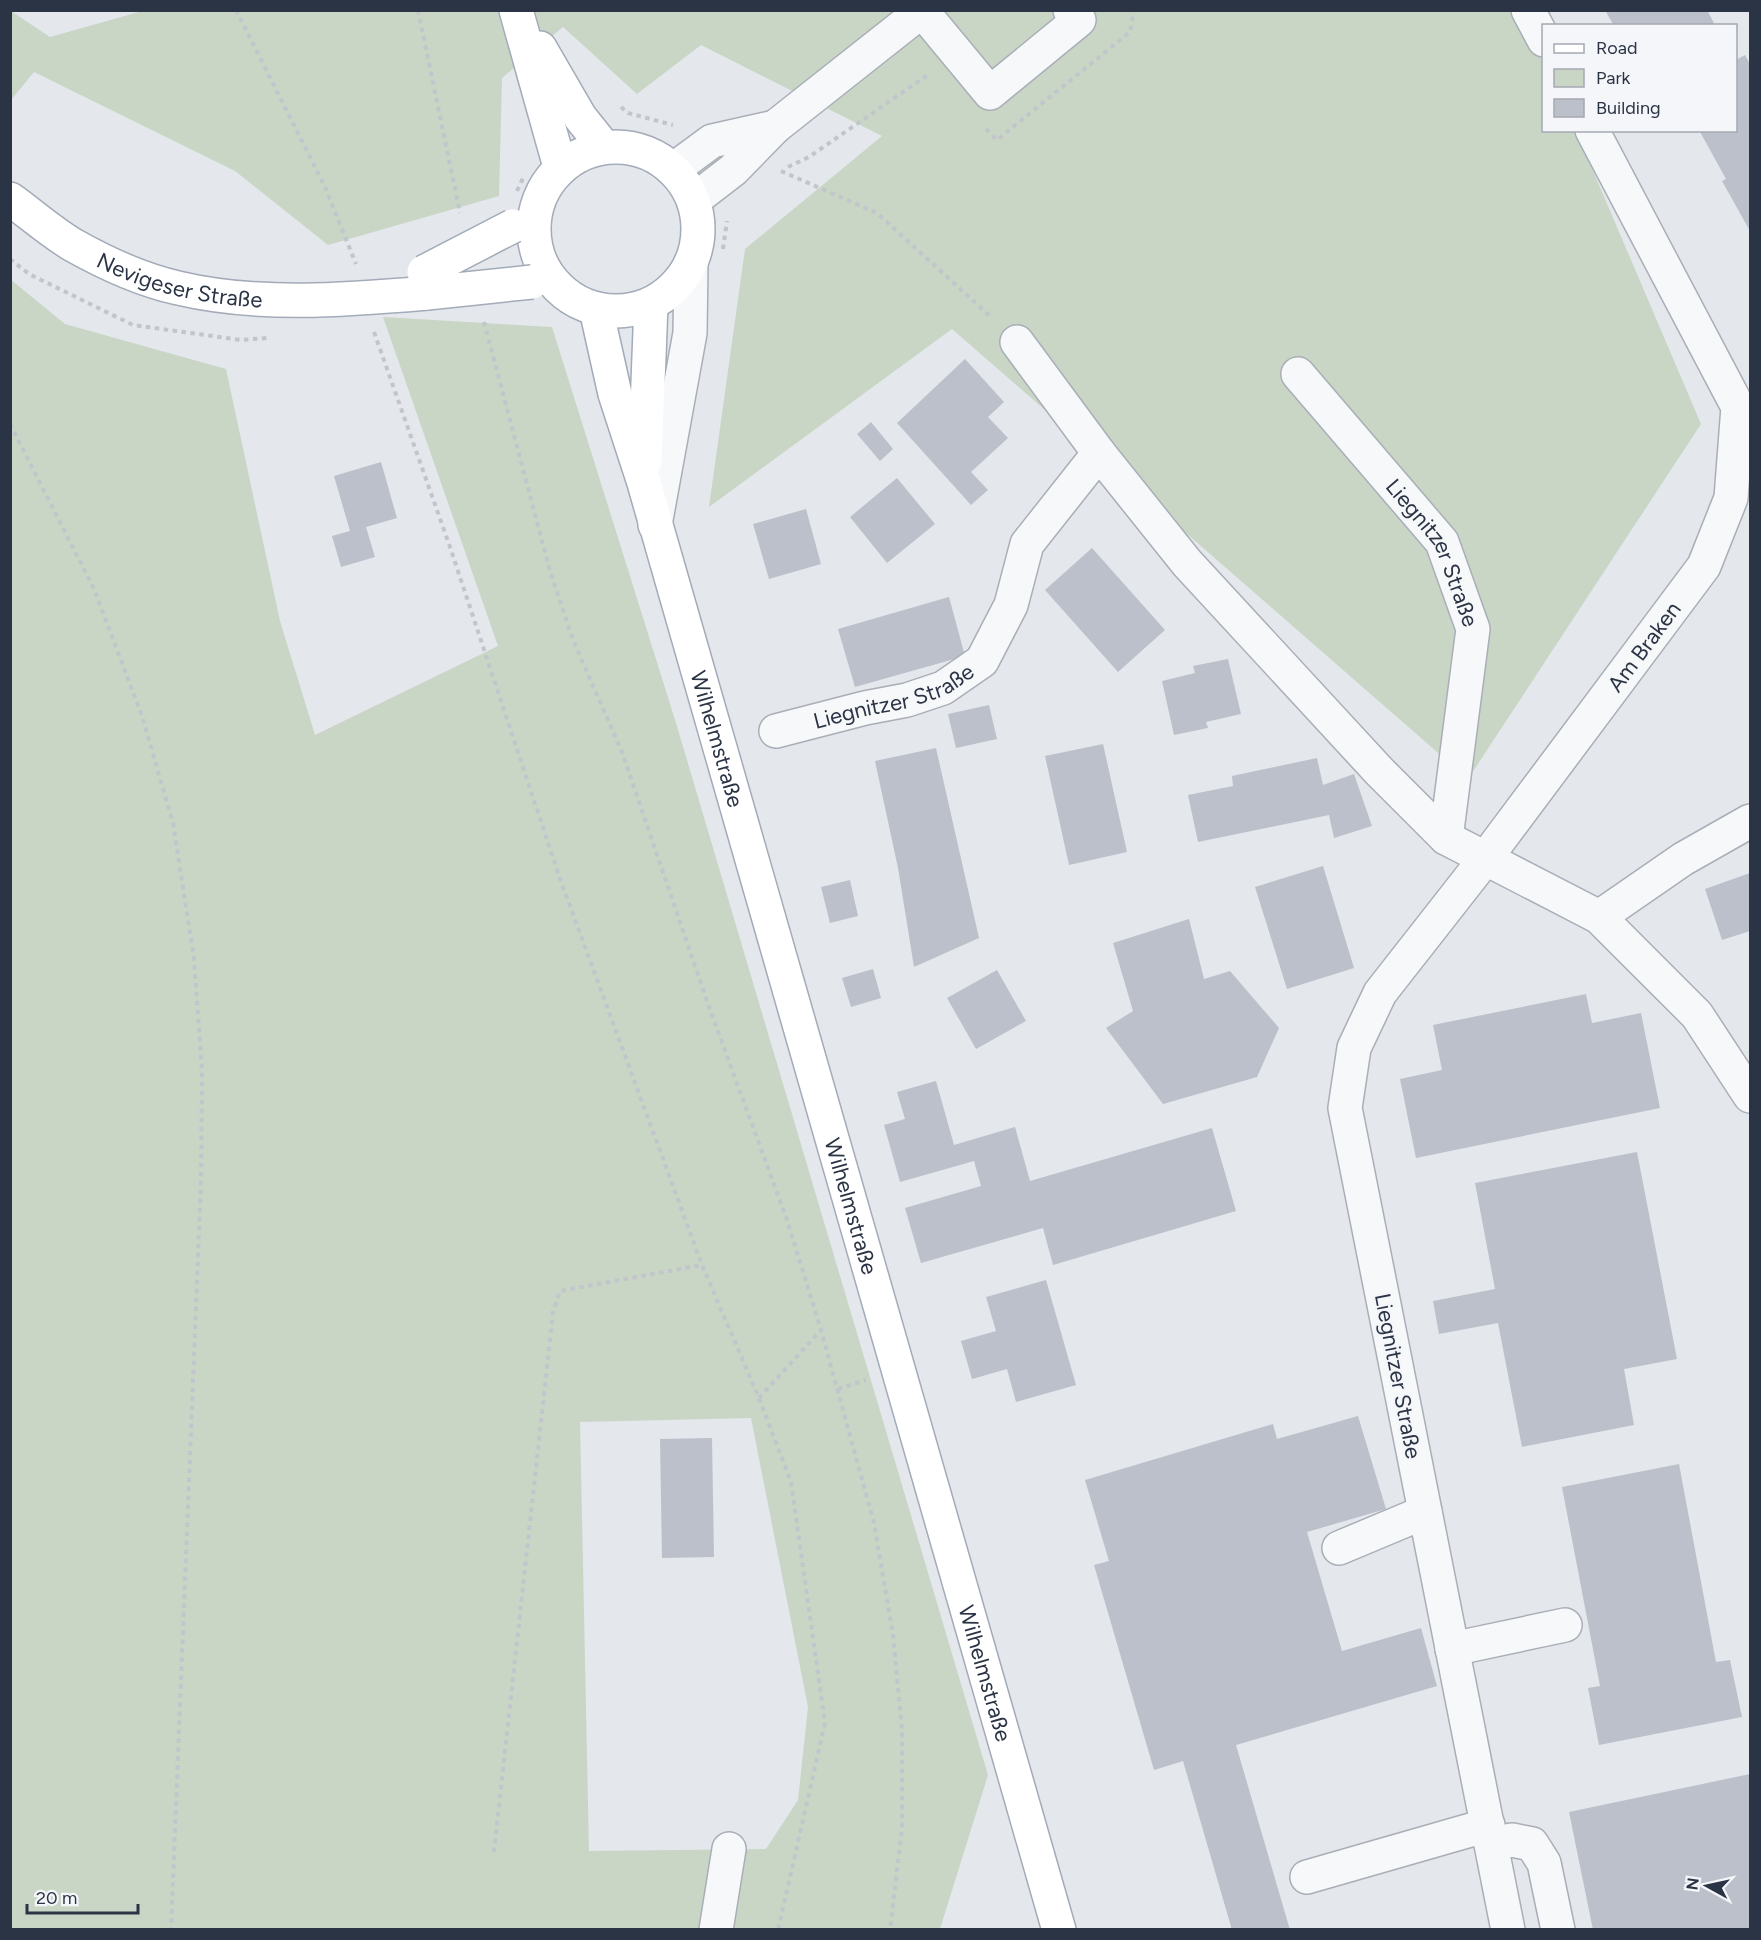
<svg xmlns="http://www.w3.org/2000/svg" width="1761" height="1940" font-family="Figtree,sans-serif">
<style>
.green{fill:#c9d6c5;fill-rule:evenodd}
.building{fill:#bbc0ca}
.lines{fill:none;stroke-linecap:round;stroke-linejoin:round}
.minor-casing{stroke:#a9aeb7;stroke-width:36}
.major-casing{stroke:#a3abb8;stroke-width:36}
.path{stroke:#c2c5cb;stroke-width:4;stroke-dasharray:4.5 4.5;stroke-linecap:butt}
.minor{stroke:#f7f8fa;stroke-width:33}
.major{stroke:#fff;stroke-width:33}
.major-bridge-casing{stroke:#a3abb8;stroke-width:36;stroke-linecap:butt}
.major-bridge{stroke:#fff;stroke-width:33}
.labels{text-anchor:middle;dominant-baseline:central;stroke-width:4.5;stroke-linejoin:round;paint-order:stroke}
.street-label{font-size:22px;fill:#2b3445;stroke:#f4f6f9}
</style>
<rect width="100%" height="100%" fill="#e4e7ec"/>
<path class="green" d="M146,10L1525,11L1543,53L1544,130L1576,131L1701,424L1468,779L952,329L709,507L745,249L882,136L701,45L637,94L563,27L502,78L499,196L328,245L235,171L34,72L11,100V11L50,37Z
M10,279L65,324L226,369L280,621L315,735L498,646L383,317L552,327L676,723L988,1775L940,1929H11ZM751,1418L808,1707L798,1800L766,1849L589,1851L580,1422Z"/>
<path class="building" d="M1605,10H1707L1714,23L1710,26H1614Z
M1745,55L1750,64V231L1722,181L1726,179L1699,130H1736V60Z
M965,359L1004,402L988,417L1008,438L971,472L988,490L971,505L897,423Z
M871,422L893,449L880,461L857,434Z
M381,462L397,518L366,527L375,557L341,567L332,536L350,531L334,476Z
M897,478L935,524L887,563L850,517Z
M806,509L821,564L769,579L753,524Z
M1092,548L1165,630L1118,672L1045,590Z
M949,597L965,656L855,687L838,629Z
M1228,659L1241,714L1206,722L1208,728L1174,735L1162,681L1195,673L1193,666Z
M989,705L997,739L956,748L948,714Z
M1103,744L1127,852L1069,865L1045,756Z
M936,748L979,938L914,967L898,868L875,761Z
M1317,758L1323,785L1354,774L1372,826L1334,838L1329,815L1198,842L1188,795L1233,786L1232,776Z
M1323,866L1354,968L1287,989L1255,887Z
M1750,873V931L1722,940L1705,889Z
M850,880L858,916L830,923L821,887Z
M1189,919L1204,979L1230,971L1279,1028L1257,1077L1163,1104L1106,1028L1133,1011L1113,943Z
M873,969L881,998L851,1007L842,978Z
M997,970L1026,1021L976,1049L947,998Z
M1586,994L1592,1023L1641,1013L1660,1108L1416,1158L1400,1079L1442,1070L1433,1025Z
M936,1081L954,1145L1015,1127L1030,1181L1212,1128L1236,1211L1053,1265L1043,1228L921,1263L905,1208L981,1186L974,1161L900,1182L884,1125L905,1119L897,1092Z
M1637,1152L1677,1359L1624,1369L1634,1425L1522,1447L1498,1323L1439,1334L1433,1301L1495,1289L1475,1183Z
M1046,1280L1076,1385L1016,1402L1007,1369L972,1379L961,1341L996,1331L986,1297Z
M1358,1416L1386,1509L1307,1532L1342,1651L1421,1628L1437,1686L1236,1745L1290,1930H1232L1183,1761L1154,1770L1094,1565L1109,1561L1085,1480L1273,1424L1277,1439Z
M712,1438L714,1557L662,1558L660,1439Z
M1679,1464L1716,1662L1730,1660L1742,1717L1599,1745L1588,1688L1600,1686L1562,1487Z
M1750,1774V1930H1593L1569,1812Z"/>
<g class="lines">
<g class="minor-casing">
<g id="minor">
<path d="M1528,10L1544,40"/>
<path d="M922,11L990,93L1079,20L1070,10"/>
<path d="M674,169L712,141L775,127"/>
<path d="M694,200L733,170L775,127L923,10"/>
<path d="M1017,342L1099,453L1187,563L1379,771L1446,838L1599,917L1697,1015L1750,1096"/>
<path id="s1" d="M1298,374L1442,542L1473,629L1446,838"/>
<path d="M655,525L690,333L691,263"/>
<path id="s2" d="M776,731L865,708L907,700L943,688L982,661L1011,605L1027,544L1099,453"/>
<path d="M1599,917L1683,859L1750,821"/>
<path d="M1339,1548L1425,1512"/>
<path d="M1452,1649L1565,1625"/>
<path d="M1491,1844L1512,1840L1532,1844L1544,1863L1558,1930"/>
<path d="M1307,1877L1488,1825"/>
<path d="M716,1930L729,1849"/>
<path id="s3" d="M1508,1930L1345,1108L1354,1048L1380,993L1485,859L1704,566L1731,498L1738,407L1592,130"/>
</g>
</g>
<g class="major-casing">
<g id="major">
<path d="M516,10L560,167"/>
<path d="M540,48L580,117L604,147"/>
<circle cx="616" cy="229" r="82"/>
<path id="s4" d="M10,199C31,214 51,232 73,245C105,263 142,280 178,288C258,307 346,300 427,293"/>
<path id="s5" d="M596,309L615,394L644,483L1059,1930"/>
<path d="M645,461L651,304"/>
</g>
</g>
<path class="path" d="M236,10L325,187L356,264
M418,10L460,213
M621,107L628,113L673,125
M986,129L997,140L1130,32L1134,10
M788,167L809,157L929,74
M781,171L877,213L991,317
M517,191L524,176
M723,249L727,221
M10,259L29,274L133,325L241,340L267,338
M484,322L550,571L573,640L622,752L708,1004L787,1220L821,1330L874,1523L893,1635L902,1730V1828L890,1930
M374,332L450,547L559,876L702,1265L759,1398L791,1482L825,1723L778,1930
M10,424L94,589L142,716L173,823L194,959L202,1071L201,1182L171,1930
M838,1389L866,1380
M759,1398L821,1330
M494,1852L553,1312L560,1291L702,1265"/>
<use href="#minor" class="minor"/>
<use href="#major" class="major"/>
<g class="major-bridge-casing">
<path id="major-bridge" d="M424,272L513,226
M427,293L532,282"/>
</g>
<use href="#major-bridge" class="major-bridge"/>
</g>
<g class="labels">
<g class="street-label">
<text stroke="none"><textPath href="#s4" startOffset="192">Nevigeser Straße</textPath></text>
<text stroke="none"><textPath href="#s1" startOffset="226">Liegnitzer Straße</textPath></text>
<text stroke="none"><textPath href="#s3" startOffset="1395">Am Braken</textPath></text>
<text stroke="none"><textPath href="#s2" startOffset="123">Liegnitzer Straße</textPath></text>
<text stroke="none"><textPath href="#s5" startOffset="447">Wilhelmstraße</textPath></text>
<text stroke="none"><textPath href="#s5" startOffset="933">Wilhelmstraße</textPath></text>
<text transform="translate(1398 1376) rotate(79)">Liegnitzer Straße</text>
<text stroke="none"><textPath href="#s5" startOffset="1419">Wilhelmstraße</textPath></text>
</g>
</g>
<rect width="1761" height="1940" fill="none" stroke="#2b3445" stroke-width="24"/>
<rect x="1542" y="24" width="195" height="108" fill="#f4f6f9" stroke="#a4a8b1" stroke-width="1.5"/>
<rect x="1554" y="44" width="30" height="9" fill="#ffffff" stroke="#a4a8b1" stroke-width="1.5"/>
<text x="1596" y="54" font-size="18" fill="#2b3445">Road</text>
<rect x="1554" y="69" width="30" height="18" fill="#c9d6c5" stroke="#a4a8b1" stroke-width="1.5"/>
<text x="1596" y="84" font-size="18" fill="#2b3445">Park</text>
<rect x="1554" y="99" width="30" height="18" fill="#bbc0ca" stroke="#a4a8b1" stroke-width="1.5"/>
<text x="1596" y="114" font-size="18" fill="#2b3445">Building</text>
<g transform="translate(1707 1886) rotate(278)" stroke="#f4f6f9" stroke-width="4.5" paint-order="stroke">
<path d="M0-4.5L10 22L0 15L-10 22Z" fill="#2b3445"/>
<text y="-9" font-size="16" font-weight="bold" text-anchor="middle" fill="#2b3445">N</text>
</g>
<path d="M27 1904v9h111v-9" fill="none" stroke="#2b3445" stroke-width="3"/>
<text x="36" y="1904" font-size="18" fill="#2b3445" stroke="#f4f6f9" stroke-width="4.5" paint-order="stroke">20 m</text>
</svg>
